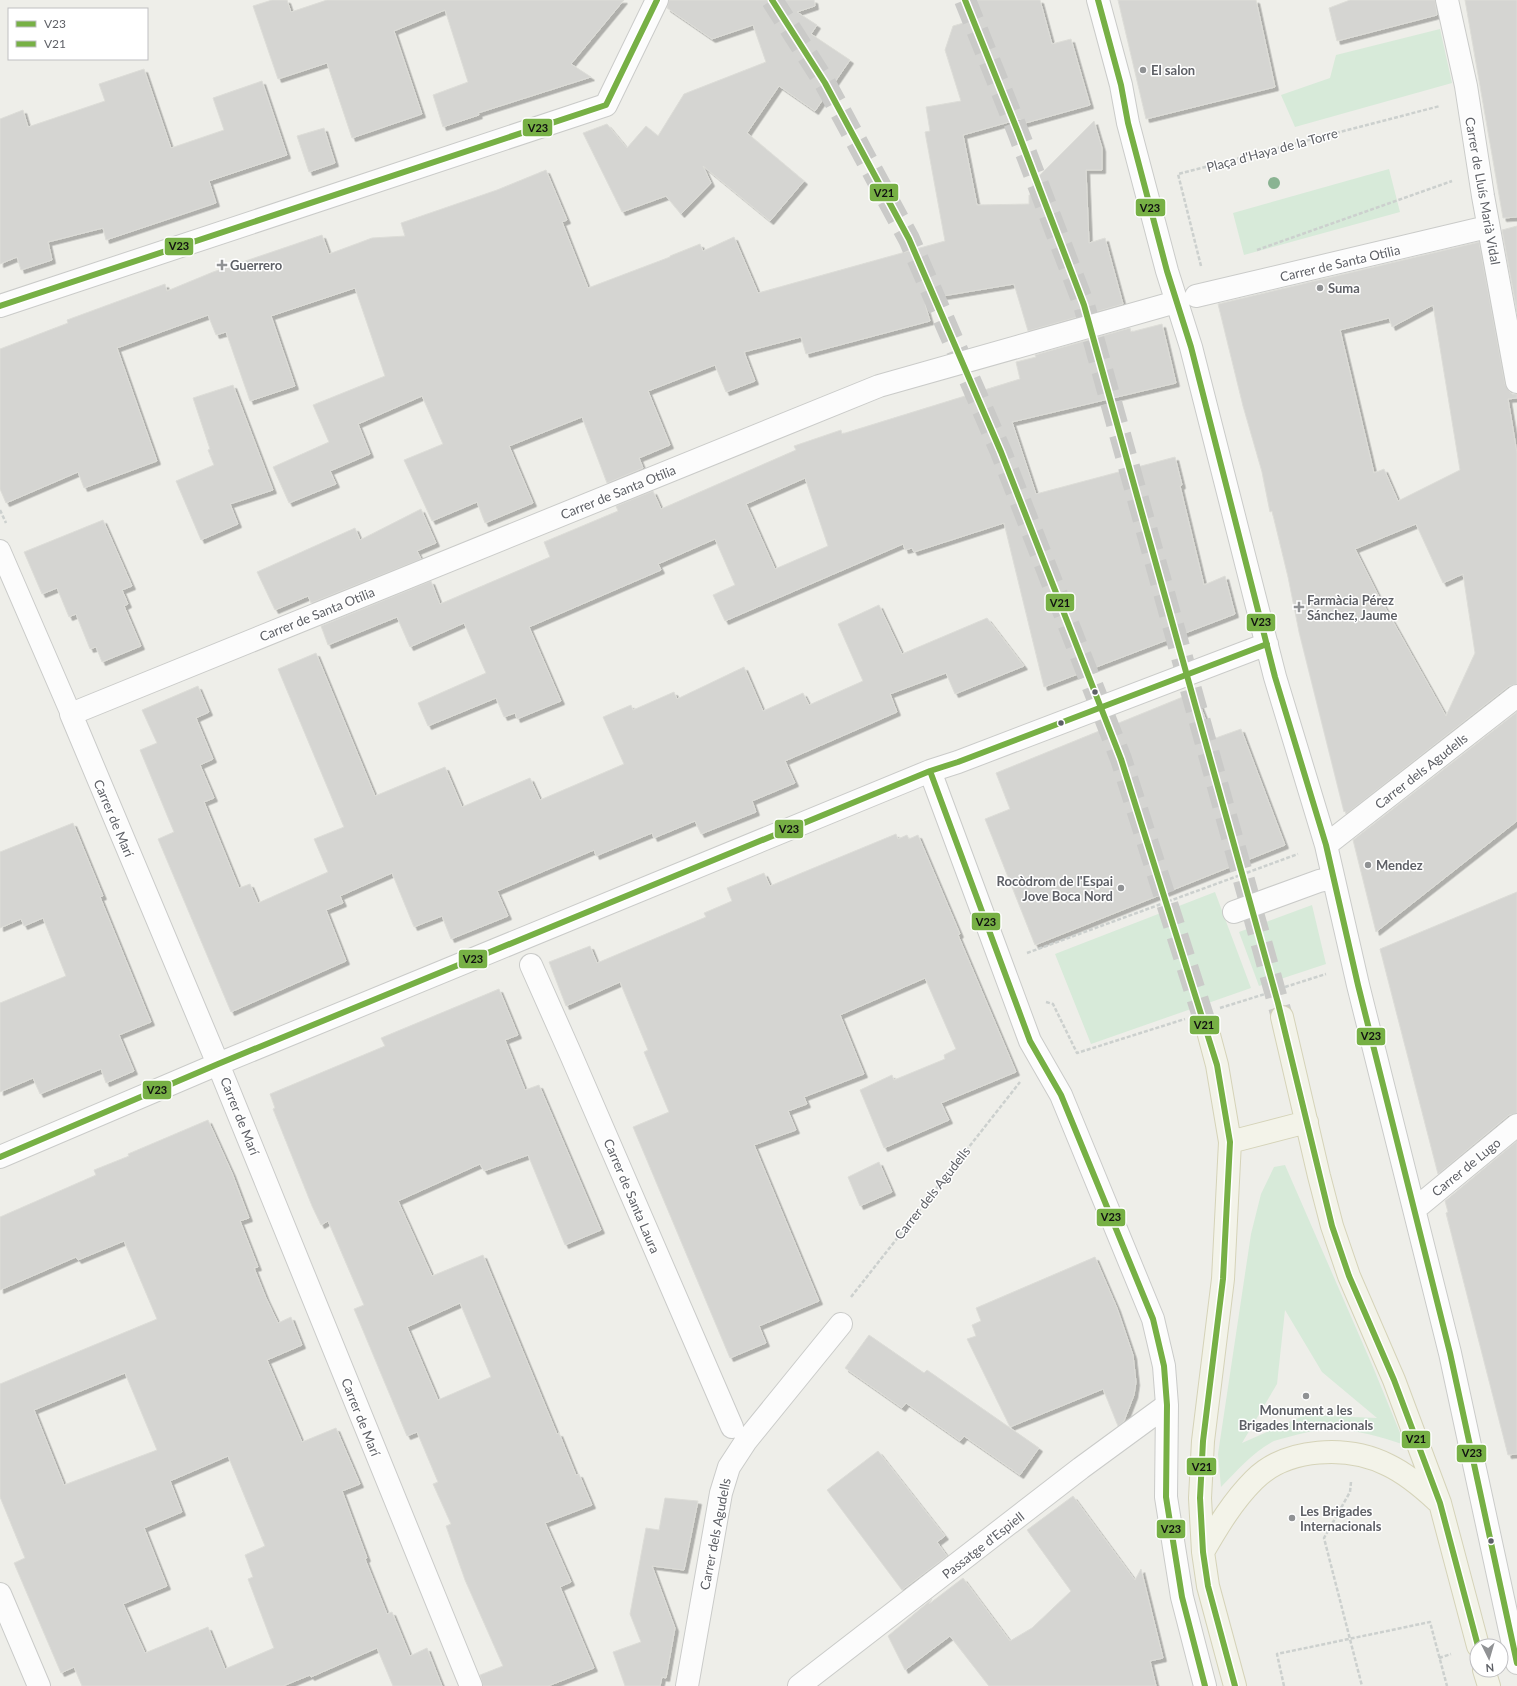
<svg xmlns="http://www.w3.org/2000/svg" width="1517" height="1686" font-family="Lato,sans-serif">
<style>
.green{fill:#d7ead9;fill-rule:evenodd}
.building{fill:#d5d5d2;stroke:#ddddd8;fill-rule:evenodd;filter:url(#shadow)}
.lines{fill:none;stroke-linecap:round;stroke-linejoin:round}
.primary-tunnel{stroke:#cacac8;stroke-width:22;stroke-dasharray:22 11;stroke-linecap:butt}
.lane-casing{stroke:#cacbc9;stroke-width:22}
.street-casing{stroke:#cacbc9;stroke-width:24}
.primary-casing{stroke:#d5d3b8;stroke-width:24}
.path{stroke:#ccd0ce;stroke-width:2.5;stroke-dasharray:4 2;stroke-linecap:butt}
.lane{stroke:#fcfcfc;stroke-width:20}
.street{stroke:#fcfcfc;stroke-width:22}
.primary{stroke:#f3f3e9;stroke-width:22}
.bus-1-casing{stroke:#fff;stroke-width:9}
.bus-2-casing{stroke:#fff;stroke-width:9}
.bus-1{stroke:#77b045;stroke-width:6}
.bus-2{stroke:#77b045;stroke-width:6}
.tree{fill:#8ab392}
.poi-dot{fill:#909294;stroke:#fff;stroke-width:1.5}
.bus-dot{fill:#5e6066;stroke:#fff;stroke-width:1.5}
.labels{text-anchor:middle;dominant-baseline:central;stroke-width:3;stroke-linejoin:round;paint-order:stroke}
.poi-label{font-size:13px;font-weight:bold;fill:#5e6066;stroke:#fff;text-anchor:start}
.street-label{font-size:13px;fill:#5e6066;stroke:#fff}
.line-badge{stroke:#fff;stroke-width:1.5}
.pale-badge-label{font-size:11px;text-anchor:middle;font-weight:bold;fill:#111}
</style>
<defs>
<filter id="shadow"><feDropShadow dx="3.5" dy="3.5" stdDeviation="0" flood-color="#0004"/></filter>
</defs>
<rect width="100%" height="100%" fill="#eeeee9"/>
<path class="green" d="M1440,29L1452,83L1295,127L1281,95L1330,78L1336,55Z
M1389,169L1400,212L1244,255L1233,213Z
M1215,892L1251,988L1091,1044L1055,954Z
M1312,905L1326,964L1259,986L1239,932Z
M1285,1165L1373,1367L1405,1445C1363,1431 1335,1424 1292,1436C1286,1438 1279,1439 1274,1441C1253,1452 1237,1471 1221,1487L1218,1454L1251,1234L1261,1194L1274,1167ZM1285,1310L1322,1372L1377,1418L1305,1415L1242,1443L1277,1384Z"/>
<path class="building" d="M272,0H287L291,12L327,0H624L571,64L591,77L478,113L479,115L443,127L433,95L468,82L445,10L394,31L422,114L352,138L327,63L278,79L253,6Z
M669,0H814L815,6L797,12L817,25L811,34L850,60L815,111L779,86L747,133L804,181L770,221L703,166L711,183L681,214L666,196L622,212L583,133L607,124L627,148L646,126L658,136L684,94L766,62L753,25L712,39L667,8Z
M971,0H1040L1052,44L1071,39L1090,105L1022,124L1020,119L963,135L977,205L1029,204V195H1033V182L1094,121L1102,148V170H1086L1089,243L1105,238L1123,304L1028,331L1014,284L931,298L932,302L925,304L930,321L806,354L801,337L744,352L755,381L726,392L715,365L648,391L670,445L639,458L643,468L607,483L582,417L509,446L533,503L485,523L477,502L432,521L404,460L443,444L422,396L358,424L370,454L330,471L336,484L289,503L273,467L329,442L313,405L385,376L355,288L271,316L295,386L250,401L226,332L216,335L208,315L117,348L157,461L84,488L78,472L6,503L0,489V349L68,323L67,320L165,284L167,291L213,272L322,235L329,254L372,238L405,236L401,223L497,190L546,170L567,220L562,222L588,288L670,257V256L700,244L703,251L734,237L758,293L945,241L925,132L930,131L926,107L961,101L945,50L953,26L977,19Z
M1118,0H1256L1275,87L1146,119Z
M1350,0H1435L1437,15L1337,41L1329,8Z
M1465,0H1517V217L1503,218Z
M144,69L171,148L224,130L213,98L262,81L287,155L209,181L216,203L106,240L103,228L48,242L52,260L21,270L17,257L0,264V119L23,110L28,127L105,101L99,84Z
M324,128L335,163L309,172L297,136Z
M1517,226V312L1502,230Z
M1479,242L1505,384L1508,390L1512,394H1517V398L1508,399L1517,453V684L1509,686L1346,814L1345,811L1344,812L1299,632L1288,577L1272,511L1270,512L1262,472L1243,406L1218,304ZM1433,305L1460,470L1398,501L1384,469L1374,473L1340,330L1389,318L1392,327ZM1416,524L1443,583L1463,574L1475,653L1446,716L1377,593L1355,549Z
M1162,324L1176,383L1012,422L1036,494L1175,457L1182,485L1180,486L1204,585L1225,576L1235,614L1044,687L1004,523L914,552L912,548L905,550L903,544L725,621L713,595L735,585L715,539L658,564L661,570L529,627L561,701L517,719L515,713L504,717L496,698L428,726L418,703L486,673L464,623L410,647L397,617L328,645L321,626L431,581L440,604L550,557L544,542L618,511L616,506L653,491L661,509L796,450L794,446L841,430L842,434L1020,379L1016,362L1036,357L1035,355L1130,328L1131,332ZM805,478L828,546L775,569L746,504Z
M233,385L273,490L230,504L238,524L201,540L176,481L214,465L208,450L210,449L193,398Z
M421,509L436,543L417,551L421,559L311,603L308,596L275,610L257,572L355,528L360,540Z
M103,520L132,586L122,590L128,604L124,606L141,646L102,662L96,647L90,649L76,614L69,617L57,588L42,594L24,552Z
M879,605L902,654L987,618L1024,666L955,694L946,673L890,694L897,712L785,761L795,783L752,801L756,812L701,834L695,821L654,838L652,833L596,856L594,850L497,891L508,916L451,939L442,916L414,927L392,873L340,896L343,903L326,910L346,961L231,1012L158,839L174,832L140,750L157,743L142,710L198,686L209,712L196,718L213,759L200,765L214,798L204,802L239,888L250,884L258,903L328,872L314,839L344,827L278,669L316,653L375,796L445,767L462,807L530,778L540,800L624,764L603,717L631,705L633,710L674,692L677,699L744,667L763,711L803,693L809,705L863,681L838,624Z
M1195,692L1213,739L1241,729L1285,845L1035,945L985,819L1010,809L996,773Z
M1517,712V821L1376,932L1353,840Z
M73,823L103,896L100,897L151,1022L119,1035L134,1071L106,1083L101,1069L40,1094L33,1078L0,1092V1003L66,976L43,918L24,926L21,919L0,928V852Z
M896,834L898,839L907,835L909,839L918,835L960,934L958,935L1016,1072L941,1103L949,1120L884,1148L860,1090L892,1075L894,1080L945,1059L944,1055L956,1049L925,978L840,1015L864,1074L804,1097L807,1104L788,1111L796,1130L754,1145L819,1301L759,1326L766,1343L730,1358L633,1127L669,1112L644,1052L648,1050L620,982L566,1006L549,962L590,946L597,963L706,917L704,913L732,901L727,888L764,873L770,886Z
M1517,892V1113L1509,1115L1438,1174L1380,949Z
M499,989L518,1035L505,1040L525,1090L539,1085L601,1230L565,1245L528,1155L484,1171L480,1164L398,1201L432,1276L483,1255L557,1434L559,1433L576,1475L579,1474L592,1505L545,1523L571,1582L560,1587L594,1668L548,1686H483L480,1675L503,1666L465,1580L446,1526L451,1524L433,1484L438,1482L417,1432L407,1436L354,1309L364,1305L328,1221L321,1225L312,1206L273,1109L275,1108L270,1094L385,1046L381,1038ZM460,1303L491,1377L438,1400L407,1327Z
M208,1120L232,1173L249,1218L240,1221L258,1267L254,1268L266,1298L278,1323L291,1317L302,1345L267,1360L302,1442L336,1428L360,1484L342,1491L367,1558L365,1559L387,1614L392,1612L410,1656L427,1648L442,1686H393L377,1648L311,1677L310,1675L283,1686H82L74,1667L61,1673L14,1563L25,1558L0,1497V1384L157,1319L124,1241L78,1260L76,1257L0,1290V1217L96,1175L94,1170L129,1156L128,1154ZM125,1373L157,1450L64,1485L34,1410ZM228,1456L265,1546L245,1555L253,1577L248,1579L274,1648L225,1669L208,1627L145,1653L123,1604L167,1586L144,1528L182,1512L170,1481Z
M1517,1141V1454L1508,1455L1446,1213L1448,1212L1445,1201Z
M879,1162L892,1192L860,1206L848,1177Z
M1095,1257L1117,1308L1133,1355L1136,1382L1134,1395L1124,1421L1118,1426L1103,1389L1010,1427L967,1339L976,1336L972,1325L981,1321L976,1308Z
M869,1335L924,1373L927,1370L1039,1448L1020,1475L964,1436L960,1441L906,1403L902,1408L845,1368Z
M878,1451L945,1536L937,1542L947,1556L902,1590L827,1490Z
M1073,1496L1135,1580L1141,1569L1163,1658L1150,1661L1156,1686H989L950,1636L905,1670L888,1636L932,1599L929,1604L963,1578L1010,1641L1032,1628L1071,1591L1027,1530Z
M665,1498L698,1501L684,1570L652,1566L675,1628L666,1678L662,1677L660,1686H625L613,1652L641,1642L630,1614L646,1528L659,1530Z"/>
<g class="lines">
<path class="primary-tunnel" d="M772,0L825,83L909,239L1001,452L1121,759L1209,1035
M965,0L1018,132L1084,305L1282,1017"/>
<g class="lane-casing">
<path id="lane" d="M0,550L71,714"/>
</g>
<g class="street-casing">
<path id="street" d="M1098,0L1121,85L1128,123L1167,271L1191,347L1275,677L1326,845L1358,985L1450,1353L1517,1663
M1447,0L1466,86L1483,196L1517,382
M1196,296L1483,228
M0,306L606,105L657,0
M930,771L1030,1041L1061,1095L1153,1319L1164,1366L1167,1405L1166,1497L1182,1597L1205,1686
M1326,845L1517,696
M1234,912L1319,881L1333,878
M531,965L571,1055L732,1427
M0,1157L218,1064L930,771L958,762L1267,644
M1415,1209L1517,1125
M0,1594L39,1686
M471,1686L218,1064L71,714L879,386L1176,302
M687,1686L721,1493L729,1467L746,1441L841,1324
M799,1686L1081,1468L1167,1405"/>
</g>
<g class="primary-casing">
<path id="primary" d="M1282,1017L1319,1176L1332,1226L1349,1276L1394,1380L1440,1503L1478,1646
M1209,1035L1217,1065L1230,1142L1223,1279L1203,1441L1200,1498L1203,1552L1208,1586L1235,1686
M1230,1142L1307,1122
M1203,1552C1218,1526 1233,1501 1254,1480C1287,1447 1348,1445 1388,1465C1407,1474 1422,1487 1437,1501
M1484,1670L1489,1686"/>
</g>
<path class="path" d="M1257,250L1452,181
M1201,266L1178,174L1440,106
M0,510L6,523
M1027,953L1298,854
M1285,987L1326,974
M1046,1002L1053,1004L1077,1053L1185,1019
M1220,1008L1265,994
M851,1297L1020,1082
M1351,1482L1350,1492L1324,1538L1362,1686
M1439,1658L1451,1654
M1284,1686L1277,1654L1430,1622L1447,1686"/>
<use href="#lane" class="lane"/>
<use href="#street" class="street"/>
<use href="#primary" class="primary"/>
<g class="bus-1-casing">
<path id="bus-1" d="M1098,0L1121,85L1128,123L1167,271L1191,347L1275,677L1326,845L1358,985L1450,1353L1517,1663
M0,306L606,105L657,0
M930,771L1030,1041L1061,1095L1153,1319L1164,1366L1167,1405L1166,1497L1182,1597L1205,1686
M0,1157L218,1064L930,771L958,762L1267,644"/>
</g>
<g class="bus-2-casing">
<path id="bus-2" d="M772,0L825,83L909,239L1001,452L1121,759L1217,1065L1230,1142L1223,1279L1203,1441L1200,1498L1203,1552L1208,1586L1235,1686
M965,0L1018,132L1084,305L1278,1003L1332,1226L1349,1276L1394,1380L1440,1503L1478,1646"/>
</g>
<use href="#bus-1" class="bus-1"/>
<use href="#bus-2" class="bus-2"/>
</g>
<circle class="tree" cx="1274" cy="183" r="6"/>
<g class="poi-dot">
<circle cx="1143" cy="70" r="4"/>
<path d="M220 259h4v4h4v4h-4v4h-4v-4h-4v-4h4z"/>
<circle cx="1320" cy="288" r="4"/>
<path d="M1297 601h4v4h4v4h-4v4h-4v-4h-4v-4h4z"/>
<circle cx="1368" cy="865" r="4"/>
<circle cx="1121" cy="888" r="4"/>
<circle cx="1306" cy="1396" r="4"/>
<circle cx="1292" cy="1518" r="4"/>
</g>
<g class="bus-dot">
<circle cx="1095" cy="692" r="3.5"/>
<circle cx="1061" cy="723" r="3.5"/>
<circle cx="1491" cy="1541" r="3.5"/>
</g>
<g class="labels">
<g class="poi-label">
<text x="1151" y="70">El salon</text>
<text x="230" y="265">Guerrero</text>
<text x="1328" y="288">Suma</text>
<text x="1307" y="600">Farmàcia Pérez<tspan x="1307" dy="15">Sánchez, Jaume</tspan></text>
<text x="1376" y="865">Mendez</text>
<text x="1113" y="881" text-anchor="end">Rocòdrom de l'Espai<tspan x="1113" dy="15">Jove Boca Nord</tspan></text>
<text x="1306" y="1410" text-anchor="middle">Monument a les<tspan x="1306" dy="15">Brigades Internacionals</tspan></text>
<text x="1300" y="1511">Les Brigades<tspan x="1300" dy="15">Internacionals</tspan></text>
</g>
<g class="street-label">
<text transform="translate(1272 150) rotate(-15)">Plaça d'Haya de la Torre</text>
<text transform="translate(1483 191) rotate(80)">Carrer de Lluís Marià Vidal</text>
<text transform="translate(1340 263) rotate(-13)">Carrer de Santa Otília</text>
<text transform="translate(618 492) rotate(-22)">Carrer de Santa Otília</text>
<text transform="translate(317 614) rotate(-22)">Carrer de Santa Otília</text>
<text transform="translate(1421 771) rotate(-38)">Carrer dels Agudells</text>
<text transform="translate(114 818) rotate(67)">Carrer de Marí</text>
<text transform="translate(240 1116) rotate(68)">Carrer de Marí</text>
<text transform="translate(1466 1167) rotate(-39)">Carrer de Lugo</text>
<text transform="translate(932 1193) rotate(-52)">Carrer dels Agudells</text>
<text transform="translate(632 1196) rotate(67)">Carrer de Santa Laura</text>
<text transform="translate(361 1417) rotate(68)">Carrer de Marí</text>
<text transform="translate(715 1534) rotate(-79)">Carrer dels Agudells</text>
<text transform="translate(983 1545) rotate(-38)">Passatge d'Espiell</text>
</g>
</g>
<g class="line-badge">
<rect x="522" y="118" width="31" height="19" rx="4" fill="#77b045"/>
<rect x="869" y="183" width="30" height="19" rx="4" fill="#77b045"/>
<rect x="1135" y="198" width="31" height="19" rx="4" fill="#77b045"/>
<rect x="164" y="237" width="30" height="19" rx="4" fill="#77b045"/>
<rect x="1045" y="593" width="30" height="19" rx="4" fill="#77b045"/>
<rect x="1246" y="613" width="30" height="19" rx="4" fill="#77b045"/>
<rect x="774" y="819" width="30" height="20" rx="4" fill="#77b045"/>
<rect x="971" y="912" width="30" height="19" rx="4" fill="#77b045"/>
<rect x="458" y="949" width="30" height="20" rx="4" fill="#77b045"/>
<rect x="1189" y="1015" width="31" height="20" rx="4" fill="#77b045"/>
<rect x="1356" y="1027" width="30" height="19" rx="4" fill="#77b045"/>
<rect x="142" y="1080" width="30" height="20" rx="4" fill="#77b045"/>
<rect x="1096" y="1208" width="30" height="19" rx="4" fill="#77b045"/>
<rect x="1401" y="1430" width="30" height="19" rx="4" fill="#77b045"/>
<rect x="1456" y="1444" width="31" height="19" rx="4" fill="#77b045"/>
<rect x="1186" y="1457" width="31" height="19" rx="4" fill="#77b045"/>
<rect x="1156" y="1519" width="30" height="20" rx="4" fill="#77b045"/>
</g>
<g class="pale-badge-label">
<text x="538" y="132">V23</text>
<text x="884" y="197">V21</text>
<text x="1150" y="212">V23</text>
<text x="179" y="250">V23</text>
<text x="1060" y="607">V21</text>
<text x="1261" y="626">V23</text>
<text x="789" y="833">V23</text>
<text x="986" y="926">V23</text>
<text x="473" y="963">V23</text>
<text x="1204" y="1029">V21</text>
<text x="1371" y="1040">V23</text>
<text x="157" y="1094">V23</text>
<text x="1111" y="1221">V23</text>
<text x="1416" y="1443">V21</text>
<text x="1472" y="1457">V23</text>
<text x="1202" y="1471">V21</text>
<text x="1171" y="1533">V23</text>
</g>
<rect x="8" y="8" width="140" height="52" fill="#ffffff" stroke="#bfbfc2"/>
<rect x="16" y="21" width="20" height="6" fill="#77b045" stroke="#bfbfc2"/>
<text x="44" y="28" font-size="12" fill="#5e6066">V23</text>
<rect x="16" y="41" width="20" height="6" fill="#77b045" stroke="#bfbfc2"/>
<text x="44" y="48" font-size="12" fill="#5e6066">V21</text>
<g transform="translate(1489 1658) rotate(175)"><circle r="19" fill="#ffffff" stroke="#bfbfc2"/>
<path d="M0-3L7 15L0 10L-7 15Z" fill="#909294"/>
<text y="-6" font-size="11" font-weight="bold" text-anchor="middle" fill="#5e6066">N</text>
</g>
</svg>
